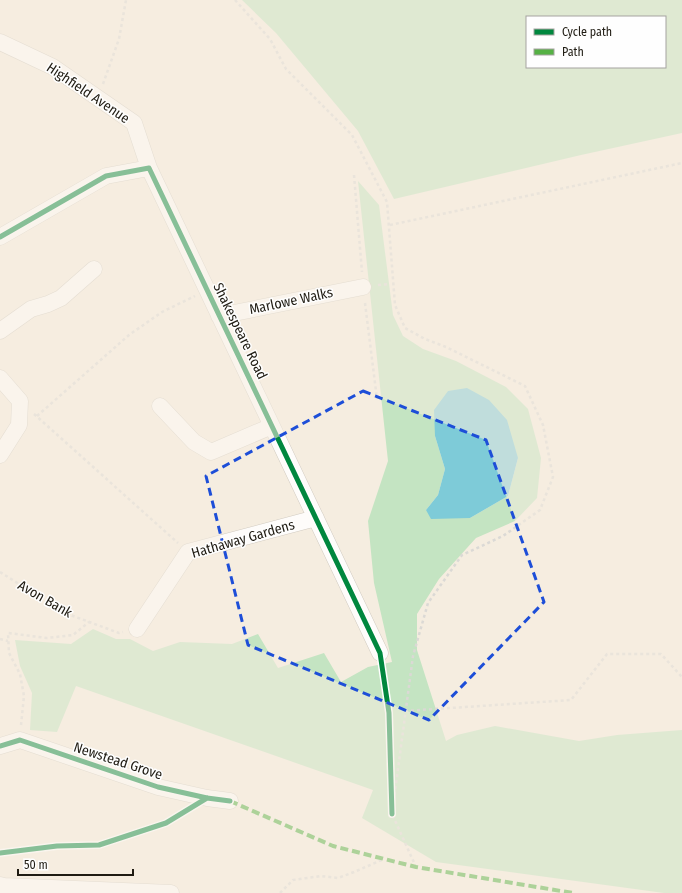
<svg xmlns="http://www.w3.org/2000/svg" width="682" height="893" font-family="'Fira Sans Condensed',sans-serif">
<style>
.green{fill:#c4e4c2;fill-rule:evenodd}
.water{fill:#7ecbd8}
.lines{fill:none;stroke-linecap:round;stroke-linejoin:round}
.minor-casing{stroke:#d1cbc1;stroke-width:17}
.path{stroke:#dbd9d5;stroke-width:2.5;stroke-dasharray:3 3;stroke-linecap:butt}
.minor{stroke:#fefcfa;stroke-width:16}
.quiet{stroke:#55b144;stroke-width:4;stroke-dasharray:8 4;stroke-linecap:butt}
.cycleway-casing{stroke:#fefefe;stroke-width:8}
.cycleway{stroke:#00873e;stroke-width:5}
.marked{fill:none;stroke:#1d4ed8;stroke-width:3;stroke-dasharray:8 5;stroke-linejoin:round}
.labels{text-anchor:middle;dominant-baseline:central;stroke-width:3;stroke-linejoin:round;paint-order:stroke}
.street-label{font-size:14px;fill:#1f1b12;stroke:#fefefe}
</style>
<rect width="100%" height="100%" fill="#f5ede0"/>
<path class="green" d="M242,0H682V133L581,155L394,199L358,131L276,33ZM527,17H665V67H527Z
M358,181L379,205L393,315L403,336L423,349L456,361L506,387L528,409L541,458L537,498L515,521L476,538L439,579L417,614V650L446,741L457,735L495,726L579,741L617,735L682,730V893H664L436,862L362,818L373,790L76,686L57,732L30,730L32,693L20,666L15,640L71,644L93,629L116,639H130L153,651L180,642L232,644L258,634L278,668L324,653L341,682L368,667L392,662L374,583L368,521L388,461ZM435,436L518,458L508,496L470,518L426,510L438,495L445,469Z"/>
<path class="water" d="M467,388L489,400L507,420L518,458L508,496L470,518L431,519L426,510L438,495L445,469L435,436L434,410L448,391Z"/>
<g class="lines">
<g class="minor-casing">
<path id="minor" d="M0,42L53,67L134,123L149,168
M0,237L106,176L149,168L380,653
M219,316L363,287
M0,331L31,309L48,304L61,298L94,269
M0,378L20,401L19,425L0,455
M160,406L194,442L211,452L272,426
M137,629L188,552L316,518
M0,746L20,740L158,787L207,798L230,801
M0,885L4,886L171,893"/>
</g>
<path class="path" d="M235,0L270,39L286,69L352,135L387,202L395,305L405,328L425,339L446,347L525,386L543,425L553,477L540,510L503,536L462,555L428,603L413,656L392,814L416,867
M103,84L119,39L126,0
M354,175L362,272
M390,225L682,163
M378,285L389,284
M365,303L377,399
M34,414L178,543
M37,416L129,335L162,312L195,296
M0,572L65,613L119,633L123,632
M0,639L8,641
M405,711L571,700L607,654H661L682,677
M21,725L24,696L20,674L9,653L8,633L47,638L73,635L89,622
M280,893L293,880L321,876L338,878L354,872L384,859"/>
<use href="#minor" class="minor"/>
<path class="quiet" d="M230,801L333,846L416,867L573,893"/>
<g class="cycleway-casing">
<path id="cycleway" d="M0,237L106,176L149,168L380,653L389,713L392,814
M0,746L20,740L158,787L207,798L230,801
M0,853L57,846L99,845L166,823L207,798"/>
</g>
<use href="#cycleway" class="cycleway"/>
</g>
<path d="M0 0H682V893H0ZM363,391L486,440L544,602L429,720L248,645L206,476Z" fill="#f5ede0" fill-opacity=".55" fill-rule="evenodd"/>
<path class="marked" d="M363,391L486,440L544,602L429,720L248,645L206,476Z"/>
<g class="labels">
<g class="street-label">
<text transform="translate(88 93) rotate(34)">Highfield Avenue</text>
<text transform="translate(291 301) rotate(-12)">Marlowe Walks</text>
<text transform="translate(240 331) rotate(64)">Shakespeare Road</text>
<text transform="translate(243 539) rotate(-16)">Hathaway Gardens</text>
<text transform="translate(45 599) rotate(30)">Avon Bank</text>
<text transform="translate(118 761) rotate(18)">Newstead Grove</text>
</g>
</g>
<rect x="526" y="16" width="140" height="52" fill="#fefefe" stroke="#a5a3a0"/>
<rect x="534" y="29" width="20" height="6" fill="#00873e" stroke="#a5a3a0"/>
<text x="562" y="36" font-size="12" fill="#1f1b12">Cycle path</text>
<rect x="534" y="49" width="20" height="6" fill="#55b144" stroke="#a5a3a0"/>
<text x="562" y="56" font-size="12" fill="#1f1b12">Path</text>
<path d="M18 869v6h115v-6" fill="none" stroke="#1f1b12" stroke-width="2"/>
<text x="24" y="869" font-size="12" fill="#1f1b12" stroke="#fefefe" stroke-width="3" paint-order="stroke">50 m</text>
</svg>
